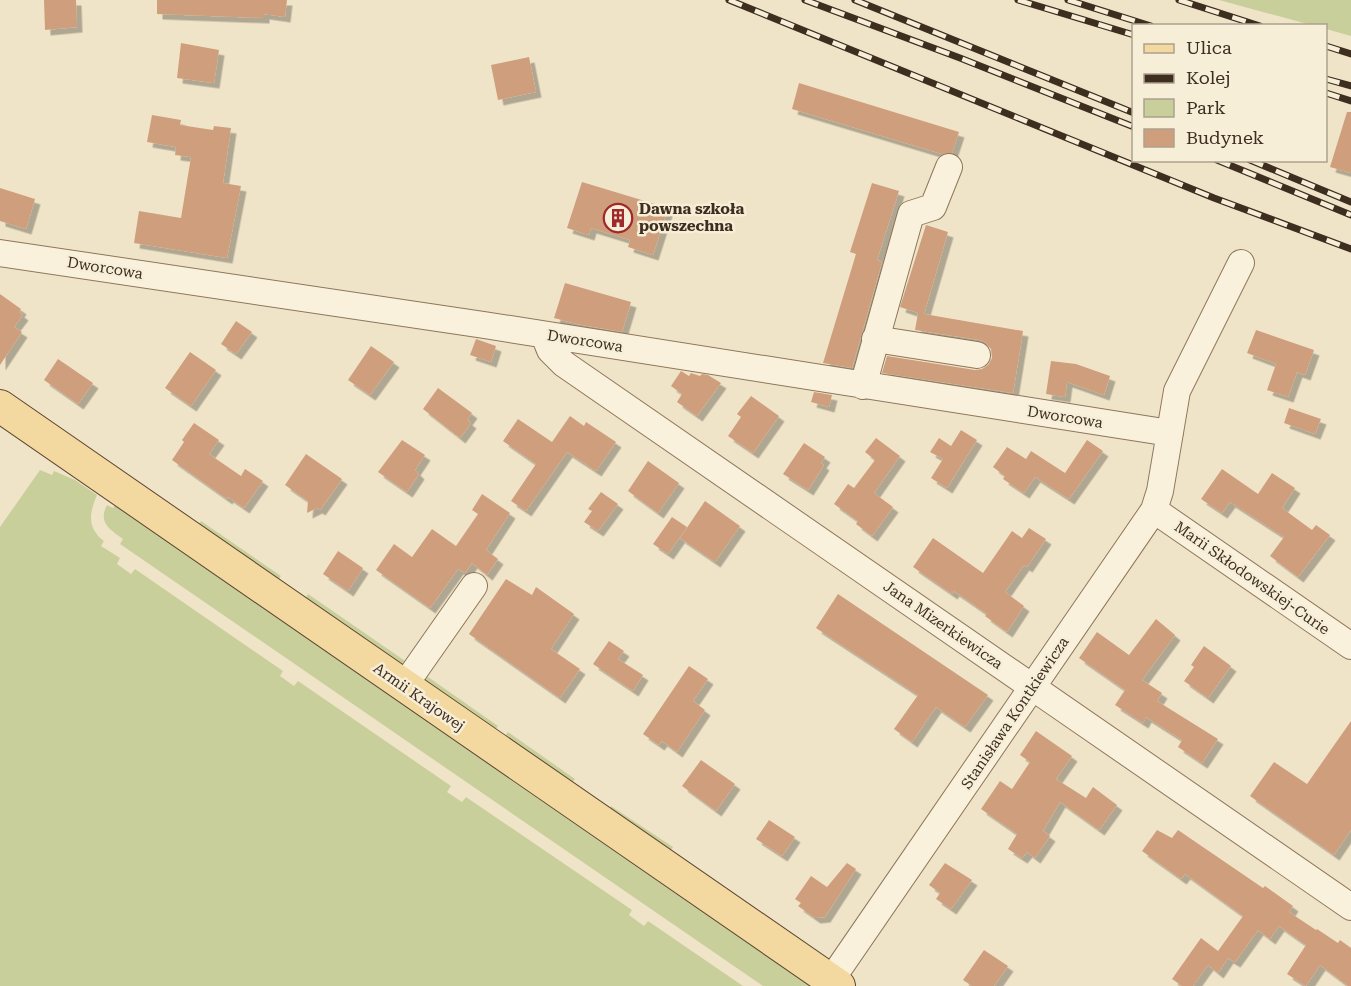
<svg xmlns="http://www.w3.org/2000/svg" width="1351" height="986" font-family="'Roboto Serif',serif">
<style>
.green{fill:#c9cf9b}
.building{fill:#cf9f7d;filter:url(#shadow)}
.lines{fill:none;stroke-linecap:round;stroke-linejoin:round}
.minor-casing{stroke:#8d765c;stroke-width:28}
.major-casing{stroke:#5b4430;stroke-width:34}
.minor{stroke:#faf1dc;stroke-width:26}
.major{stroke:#f3d9a0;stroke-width:32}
.rail-casing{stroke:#3d2e20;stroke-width:7}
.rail{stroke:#f7eed8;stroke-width:4.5;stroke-dasharray:14;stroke-linecap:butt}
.labels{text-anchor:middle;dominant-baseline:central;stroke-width:5;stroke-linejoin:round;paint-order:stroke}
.poi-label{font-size:15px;font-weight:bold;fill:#3d2e20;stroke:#f7eed8;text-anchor:start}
.street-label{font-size:15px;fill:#3d2e20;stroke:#f7eed8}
</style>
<defs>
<filter id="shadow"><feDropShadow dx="5.5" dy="5.5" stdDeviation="0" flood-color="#0004"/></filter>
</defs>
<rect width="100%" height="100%" fill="#f0e4c8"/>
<path class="green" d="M1219,0H1351V36L1326,29V26L1311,25Z
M40,470L52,475L54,471L75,480L97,495C89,514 87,528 104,541L101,546L120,558L117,564L131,574L135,569L283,671L280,676L294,686L298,681L451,786L447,792L462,802L466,797L632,910L629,915L644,926L648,921L743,986H0V527Z
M118,501L818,986H763L120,544L123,539C109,529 98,522 107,505L113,508Z
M201,521L281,576L276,584L196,529Z
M308,594L411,665L404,673L303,603Z
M421,672L498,726L493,734L416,681Z
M508,732L575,779L569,787L502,740Z
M611,806L673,847L668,855L606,812Z"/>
<path class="building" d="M44,0H76L77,27L45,30Z
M157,0H287L285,17L264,14V18L157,14Z
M181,43L219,50L214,83L177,78Z
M529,57L536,92L498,100L491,65Z
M799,83L959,132L952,153L942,154L792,109Z
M1347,112H1351V173L1330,167Z
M152,115L181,120L180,125L213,130L214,126L231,128L223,183L241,186L227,258L134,243L139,211L181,218L191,157L175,155L176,147L147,142Z
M582,182L668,208L653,255L628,247L630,240L591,228L589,235L567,228Z
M872,183L899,191L877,260L882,262L852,368L823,363L856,254L850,252Z
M0,188L35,199L26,229L0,221Z
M926,225L948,232L924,314L1023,331L1013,393L882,373L887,356L975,370L982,369L988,365L992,358L991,349L986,343L980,340L915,330L918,313L900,307Z
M565,283L631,302L622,332L577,324L554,318Z
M0,294L21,309L19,312L23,315L14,327L22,332L0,365Z
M236,321L252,332L236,354L221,344Z
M1256,330L1314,350L1305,375L1297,372L1288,397L1267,390L1276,364L1247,353Z
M476,339L496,346L491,362L470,355Z
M371,346L394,362L370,395L348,380Z
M190,352L216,370L191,406L165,388Z
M58,359L93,383L78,404L44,380Z
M1051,361L1076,364L1110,376L1104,395L1067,382L1065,397L1046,394Z
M681,371L689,376L691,373L700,376L702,374L708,375L721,383L697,416L677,402L682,394L671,386Z
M438,388L472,413L467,420L471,423L460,438L423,409Z
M814,392L832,395L829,407L811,402Z
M751,396L779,416L753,453L728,436L741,417L737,414Z
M1289,408L1321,419L1315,434L1284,423Z
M570,416L584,426L586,422L616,442L596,471L567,452L526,511L511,501L536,464L503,441L518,419L552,442Z
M194,423L219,440L209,454L241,476L245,469L263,481L244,508L228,497L227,499L172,460L184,442L182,440Z
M961,430L977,440L947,488L931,478L943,459L930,452L939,438L951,446Z
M876,438L900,456L874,493L893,507L872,536L856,524L858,521L834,504L848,484L854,488L875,460L865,452Z
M402,440L425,455L415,470L419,474L407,492L378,472Z
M1087,440L1103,451L1069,499L1035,477L1024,493L1003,479L1005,476L993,467L1007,447L1026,459L1031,451L1065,473Z
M804,443L825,457L821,463L824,465L808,490L783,474Z
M306,454L342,479L320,510L317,508L307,513L308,501L285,485Z
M648,461L679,483L658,513L628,491Z
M1222,469L1258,494L1272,473L1295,488L1282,508L1312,530L1316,525L1330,535L1298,577L1270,556L1284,537L1230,502L1222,513L1201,499Z
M601,492L618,504L598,531L584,522L592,511L588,509Z
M482,494L510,513L486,550L498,559L487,575L472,563L465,573L458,569L430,608L376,570L394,544L412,557L432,529L456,546L478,514L472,510Z
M705,501L740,526L715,562L680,538Z
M672,517L687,527L668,554L653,544Z
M1029,528L1046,539L1027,567L1024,565L1005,592L1024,606L1007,632L985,616L987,614L954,591L952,594L913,567L933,538L983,573L1012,531L1022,538Z
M338,551L363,568L348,591L323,574Z
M506,579L532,595L536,587L574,614L551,649L580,669L560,698L469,634Z
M838,594L988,695L965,727L936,707L912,742L894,729L918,695L816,628Z
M1156,619L1175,635L1142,680L1162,693L1157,701L1218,739L1202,763L1178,747L1182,740L1146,717L1143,723L1115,705L1125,690L1079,658L1097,632L1129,655Z
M609,641L624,651L618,659L643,675L633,691L593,664Z
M1204,646L1231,666L1208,698L1184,681L1194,667L1191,665Z
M689,666L708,679L693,701L705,710L677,752L662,741L659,745L643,734Z
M1351,721V830L1334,855L1250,796L1274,762L1307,784Z
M1036,731L1072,756L1056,779L1086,798L1093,787L1117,805L1099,830L1060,802L1043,831L1050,836L1035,858L1027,852L1022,858L1008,849L1017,834L981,809L1000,781L1012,789L1030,762L1020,755Z
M701,760L735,784L716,811L682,786Z
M769,820L795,837L782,856L756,839Z
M1157,830L1172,838L1178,830L1263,888L1265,886L1293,906L1289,912L1316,930L1317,929L1338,943L1340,940L1351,948V986H1348L1320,965L1306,986L1287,974L1306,945L1279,926L1270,939L1258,930L1235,962L1228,958L1218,973L1208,965L1193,986H1182L1172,979L1201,938L1218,951L1243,916L1185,874L1181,879L1142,851Z
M847,863L856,869L825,917L815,918L798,906L801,903L795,899L811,876L827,887Z
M945,863L972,880L951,909L936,899L940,893L929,885Z
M984,950L1008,966L994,986H972L963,980Z"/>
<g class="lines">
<g class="minor-casing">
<path id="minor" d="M0,253L484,325L1170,433
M544,335L550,350L564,364L1351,907
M875,339L977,355
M863,386L911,214L933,207L949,167
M1154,510L1351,646
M404,686L474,586
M831,980L1154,510L1160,491L1177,391L1241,263"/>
</g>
<g class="major-casing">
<path id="major" d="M0,406L839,986"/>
</g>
<use href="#minor" class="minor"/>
<use href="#major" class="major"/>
<g class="rail-casing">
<path id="rail" d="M729,0L1214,198L1351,249
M805,0L960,58L1134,127
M855,0L1134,113
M1018,0L1134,35
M1068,0L1151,26
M1179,0L1260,26
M1326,46L1351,54
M1326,79L1351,86
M1326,93L1351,101
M1217,160L1351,215
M1250,160L1351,202"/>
</g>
<use href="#rail" class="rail"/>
</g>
<defs>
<g id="building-ring" transform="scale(1.5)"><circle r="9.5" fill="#f7eed8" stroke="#9e2a2b" stroke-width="1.5"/><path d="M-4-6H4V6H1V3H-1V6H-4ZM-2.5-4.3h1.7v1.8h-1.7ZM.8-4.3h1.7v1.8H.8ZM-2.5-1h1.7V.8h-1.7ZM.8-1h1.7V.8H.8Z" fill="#9e2a2b"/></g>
</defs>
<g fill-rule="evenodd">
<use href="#building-ring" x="618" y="218"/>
</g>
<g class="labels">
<g class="poi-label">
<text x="639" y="209">Dawna szkoła<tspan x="639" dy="17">powszechna</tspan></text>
</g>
<g class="street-label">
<text transform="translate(105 268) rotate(9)">Dworcowa</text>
<text transform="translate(585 341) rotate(9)">Dworcowa</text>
<text transform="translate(1065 417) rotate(9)">Dworcowa</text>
<text transform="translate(1252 578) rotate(35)">Marii Skłodowskiej-Curie</text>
<text transform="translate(943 625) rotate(35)">Jana Mizerkiewicza</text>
<text transform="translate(419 697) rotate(35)">Armii Krajowej</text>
<text transform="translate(1015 713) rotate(-56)">Stanisława Kontkiewicza</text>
</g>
</g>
<rect x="1132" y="24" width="195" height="138" fill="#f7eed8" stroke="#ada18e" stroke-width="1.5"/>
<rect x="1144" y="44" width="30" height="9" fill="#f3d9a0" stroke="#ada18e" stroke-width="1.5"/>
<text x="1186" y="54" font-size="18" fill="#3d2e20">Ulica</text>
<rect x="1144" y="74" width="30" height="9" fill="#3d2e20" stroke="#ada18e" stroke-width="1.5"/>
<text x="1186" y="84" font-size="18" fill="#3d2e20">Kolej</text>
<rect x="1144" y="99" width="30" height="18" fill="#c9cf9b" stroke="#ada18e" stroke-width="1.5"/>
<text x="1186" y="114" font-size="18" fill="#3d2e20">Park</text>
<rect x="1144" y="129" width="30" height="18" fill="#cf9f7d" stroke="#ada18e" stroke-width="1.5"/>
<text x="1186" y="144" font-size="18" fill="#3d2e20">Budynek</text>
</svg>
